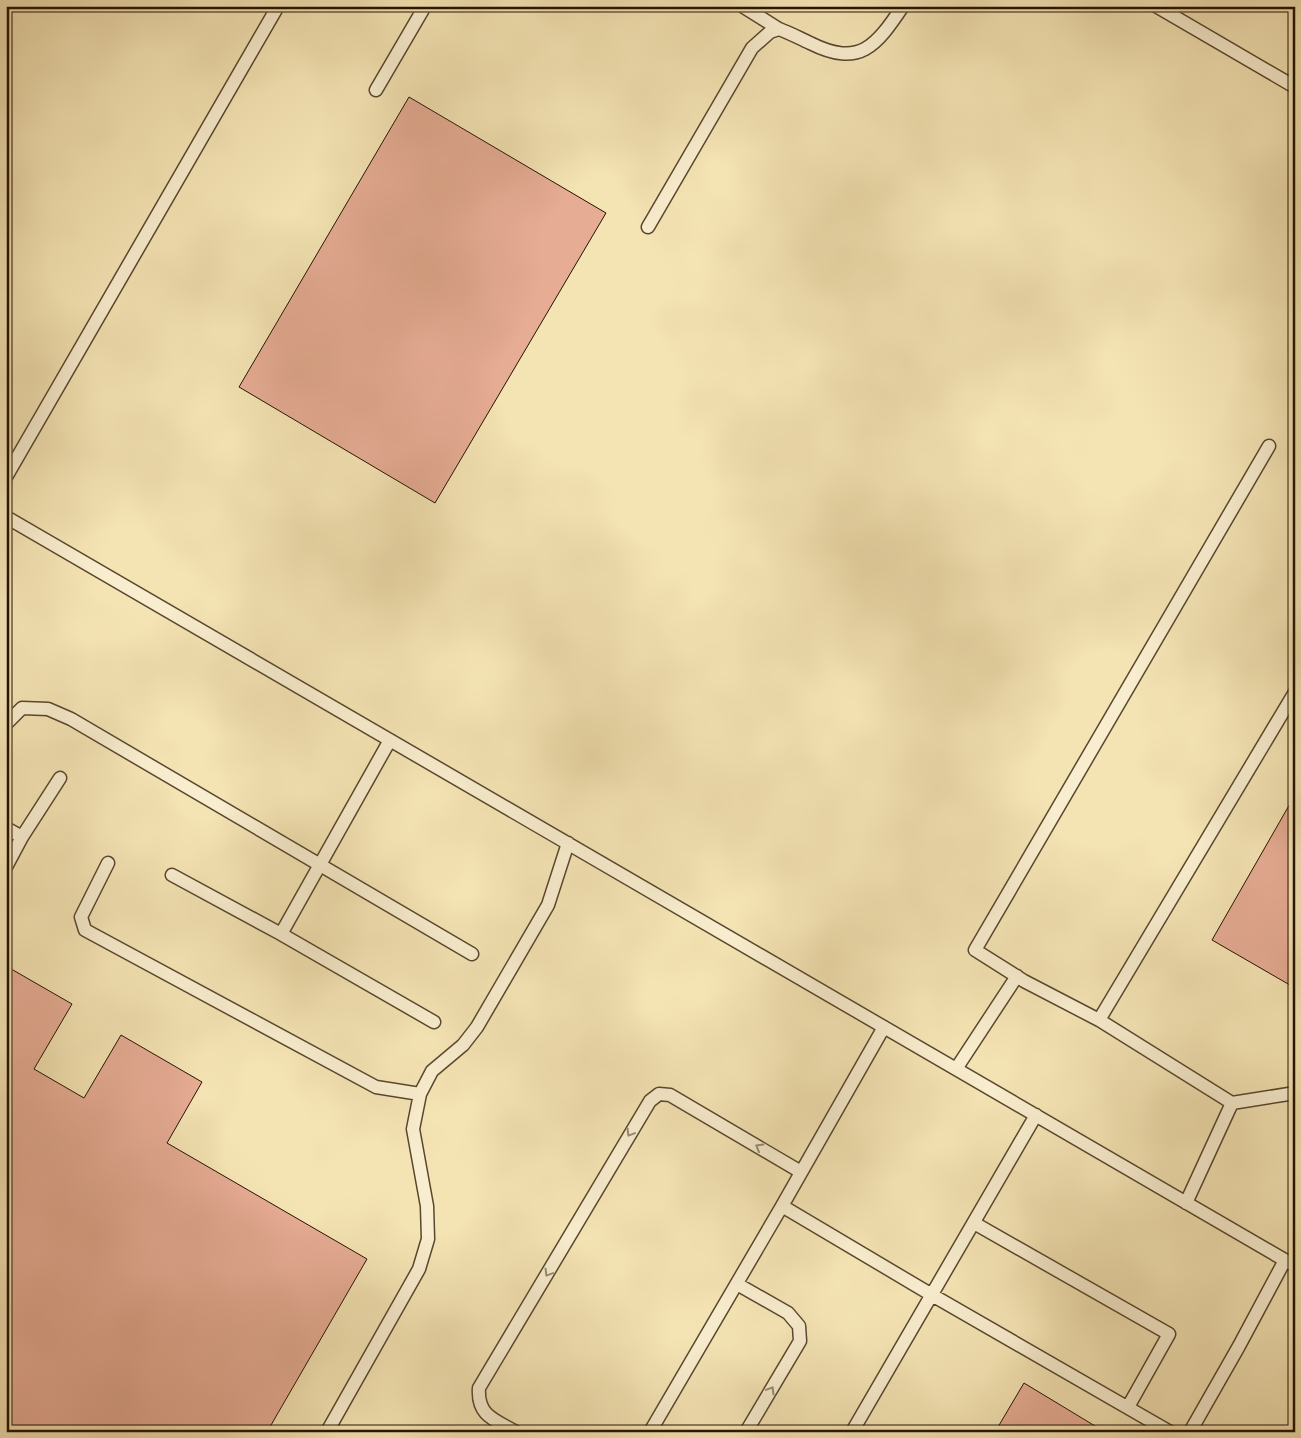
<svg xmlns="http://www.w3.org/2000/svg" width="1301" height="1438" font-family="Vollkorn,serif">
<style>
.building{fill:#e6ac94;stroke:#251301}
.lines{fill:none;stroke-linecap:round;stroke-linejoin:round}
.service-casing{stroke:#59472e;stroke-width:15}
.service{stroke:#f8edce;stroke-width:12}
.oneway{stroke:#998b72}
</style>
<rect width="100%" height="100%" fill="#f4e3b3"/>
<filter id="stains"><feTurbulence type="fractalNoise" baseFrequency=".004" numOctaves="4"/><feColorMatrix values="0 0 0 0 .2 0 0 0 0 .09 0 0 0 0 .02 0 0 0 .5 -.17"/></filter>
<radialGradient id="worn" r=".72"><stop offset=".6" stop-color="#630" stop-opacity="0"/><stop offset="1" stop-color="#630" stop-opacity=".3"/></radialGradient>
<path class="building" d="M409,97L606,213L435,503L239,387Z
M1295,795V988L1212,940Z
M6,966L72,1004L34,1069L84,1098L121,1035L202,1082L167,1143L367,1259L267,1432H6Z
M1024,1383L1105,1432H995Z"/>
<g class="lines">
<g class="service-casing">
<path id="service" d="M742,6L779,29
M1156,6L1295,87
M376,90L425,6
M648,227L752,48L770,32L779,29C790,33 799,38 810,43C860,68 876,46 903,6
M1269,446L975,950L1024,981L1099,1020L1295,692
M6,477L278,6
M6,517L1295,1266
M6,724L22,708L48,709L71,719L472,954
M6,828L22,837
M108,863L81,917L85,930L376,1087L420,1094
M6,867L22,837L60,778
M172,875L281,934L434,1022
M281,934L390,740
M1099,1020L1232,1103L1295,1093
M884,1027L782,1206L932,1295L1170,1432
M956,1069L1017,976
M1186,1203L1232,1103
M974,1223L1169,1334L1128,1407
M737,1284L788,1313L799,1326L800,1341L746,1432
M327,1432L419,1269L428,1239L427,1206L413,1129L420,1094L432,1071L463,1045L477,1027L548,905L568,843
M516,1432C495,1420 477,1416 479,1388L650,1101L659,1094L670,1095L801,1172
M650,1432L782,1206
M852,1432L1036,1115
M1190,1432L1239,1346L1285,1260"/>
</g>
<use href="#service" class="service"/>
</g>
<defs><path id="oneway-chevron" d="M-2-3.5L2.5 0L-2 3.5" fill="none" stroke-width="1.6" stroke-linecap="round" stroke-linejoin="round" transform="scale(1.25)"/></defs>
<g class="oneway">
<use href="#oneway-chevron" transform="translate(630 1133) rotate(121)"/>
<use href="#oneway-chevron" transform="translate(759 1147) rotate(-150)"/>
<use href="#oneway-chevron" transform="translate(548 1273) rotate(121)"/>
<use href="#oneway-chevron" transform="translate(771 1390) rotate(-59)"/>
</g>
<rect width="1301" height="1438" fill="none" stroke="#f4e3b3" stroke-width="25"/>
<rect x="8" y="8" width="1286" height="1423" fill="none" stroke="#251301" stroke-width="2.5"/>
<rect x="12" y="12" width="1276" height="1413" fill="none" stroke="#251301"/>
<rect width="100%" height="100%" filter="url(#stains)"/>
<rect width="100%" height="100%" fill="url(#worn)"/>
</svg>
